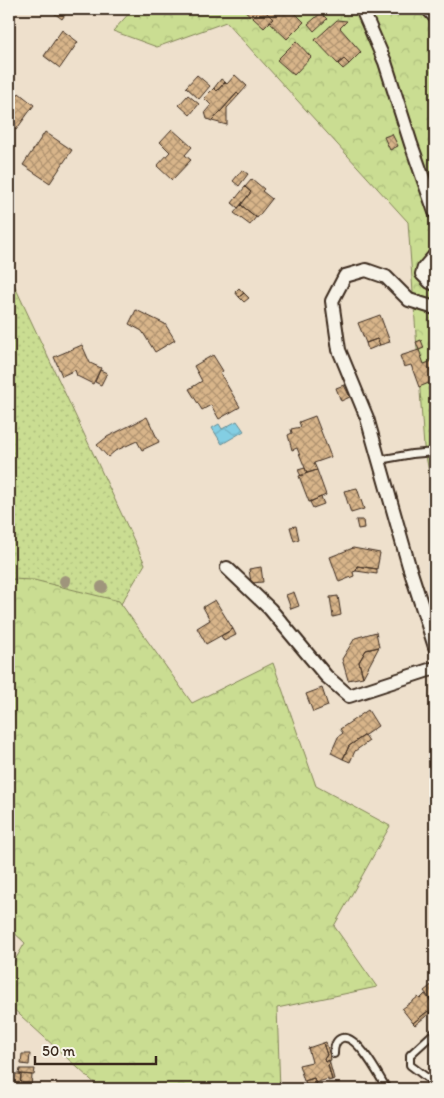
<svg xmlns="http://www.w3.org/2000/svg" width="444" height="1098" font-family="Itim,sans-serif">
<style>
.grass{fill:url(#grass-dots);stroke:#828458}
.forest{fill:url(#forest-crowns);stroke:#828458}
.water{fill:url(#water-waves);stroke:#668c94}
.building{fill:url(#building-cross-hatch);stroke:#3b2a1e}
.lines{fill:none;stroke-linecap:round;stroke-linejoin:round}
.lane-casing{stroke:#3b2a1e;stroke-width:10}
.street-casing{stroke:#3b2a1e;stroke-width:16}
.lane{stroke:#f7f3e8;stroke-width:6}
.street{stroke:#f7f3e8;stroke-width:12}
.tree{fill:#9f957c}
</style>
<defs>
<pattern id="grass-dots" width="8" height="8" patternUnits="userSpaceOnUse" patternTransform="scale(1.25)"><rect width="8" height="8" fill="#cadd92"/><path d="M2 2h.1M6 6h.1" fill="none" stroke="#aebe7d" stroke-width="1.8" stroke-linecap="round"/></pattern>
<pattern id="forest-crowns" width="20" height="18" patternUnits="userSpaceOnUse" patternTransform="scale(1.25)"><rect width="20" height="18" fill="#cadd92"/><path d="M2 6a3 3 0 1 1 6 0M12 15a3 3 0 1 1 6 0" fill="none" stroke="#aebe7d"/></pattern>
<pattern id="water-waves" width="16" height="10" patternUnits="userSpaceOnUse" patternTransform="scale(1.25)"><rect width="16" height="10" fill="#83cee3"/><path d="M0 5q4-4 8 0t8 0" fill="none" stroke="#72b1c2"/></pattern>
<pattern id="building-cross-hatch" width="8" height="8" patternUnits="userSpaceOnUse" patternTransform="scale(1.25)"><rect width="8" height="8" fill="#d8b58a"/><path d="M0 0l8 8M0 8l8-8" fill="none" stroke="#b09370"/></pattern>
</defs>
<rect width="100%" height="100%" fill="#eee0cc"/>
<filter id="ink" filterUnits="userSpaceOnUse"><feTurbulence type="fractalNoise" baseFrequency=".02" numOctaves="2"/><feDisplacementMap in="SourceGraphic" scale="10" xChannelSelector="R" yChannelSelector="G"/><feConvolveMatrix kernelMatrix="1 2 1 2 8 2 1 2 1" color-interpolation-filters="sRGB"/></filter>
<g filter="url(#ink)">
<path class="grass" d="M9,274L145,564L121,604L9,605Z"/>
<path class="forest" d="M133,9H435V500L424,447L408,222L226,22L157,47L113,31Z
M9,579L34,580L119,601L192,703L273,663L316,786L390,826L334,926L377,987L277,1008L280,1089H101L9,1005V970L25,943L9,928Z"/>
<path class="water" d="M237,421L244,431L222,444L212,428L219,424L222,429Z"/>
<path class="building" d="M57,9H69L62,19L54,13Z
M243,9H263L273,19L264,28Z
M263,9H291L304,22L287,39L269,22L273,19Z
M321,13L327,19L314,31L308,24Z
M337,20L347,21L340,28L361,52L349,64L344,59L338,64L315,40Z
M62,30L78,42L60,68L44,56Z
M296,41L311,57L294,75L277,60Z
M344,59L349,64L343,69L338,64Z
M197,75L210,86L199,99L186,87Z
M235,75L247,86L239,95L237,93L212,121L207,119L205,112L211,105L204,98L214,88L217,91L225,82L227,84Z
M221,79L225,82L217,91L214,88Z
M19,93L34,105L16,130L9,125V108Z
M237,93L239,95L227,108V125L212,121Z
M188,95L199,104L190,115L179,105Z
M172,129L192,147L185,155L191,160L172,180L157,166L170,152L160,142Z
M45,132L72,150L50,183L23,165Z
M392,134L398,146L390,150L384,137Z
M242,170L248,174L239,186L233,181Z
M252,179L264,189L262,191L272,199L257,218L241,205L251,192L245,187Z
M245,187L251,192L238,208L232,203Z
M241,205L256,217L250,225L234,213Z
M239,288L244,293L239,297L235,292Z
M244,293L249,298L244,302L239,297Z
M136,310L165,324L175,340L155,352L142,331L129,324Z
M380,315L390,342L380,345L377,339L366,343L358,323Z
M377,339L380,345L368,350L366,343Z
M421,340L424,348L419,350L416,342Z
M82,345L90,363L101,368L93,384L77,376L75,370L62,376L54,357Z
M419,350L424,364L435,360V376L433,377L434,381L419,387L411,365L404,367L400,356Z
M213,355L223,371L220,373L240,407L219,419L211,405L202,410L189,389L202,381L194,366Z
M100,370L107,373L101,385L95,382Z
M344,385L350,397L341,401L336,388Z
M315,416L331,457L314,463L317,470L307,473L297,448L292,450L288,435L292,433L291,429L301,427L299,422Z
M147,417L159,442L142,450L137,441L115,451L108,457L97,445L107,437Z
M305,468L307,473L301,476L298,470Z
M317,470L326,495L309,502L299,476Z
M357,488L364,509L351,513L344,491Z
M321,497L324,504L313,508L310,502Z
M356,520H363L364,528L358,529Z
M296,526L299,539L294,541L290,527Z
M353,548L380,553L377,569L357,566L356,571L353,572L354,576L339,582L330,557Z
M357,566L377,569V574L356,571Z
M261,567L263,582L251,583L249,569Z
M294,592L299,606L291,609L286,595Z
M338,596L341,615L333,617L330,597Z
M215,600L233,629L206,644L197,628L210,620L203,607Z
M233,629L236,635L224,641L221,636Z
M376,632L379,647L366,650L359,662L363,677L348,680L342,659L355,638Z
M379,647L363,677L359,662L366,650Z
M322,688L328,706L313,712L306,694Z
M368,710L378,726L349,746L343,759L331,753L338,737L343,733L340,729Z
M365,735L369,741L355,751L350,762L343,759L349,746Z
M434,983L435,985V1006L424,991Z
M425,994L435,1006V1009L430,1013L428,1011L413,1023L402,1009L418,997L420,999Z
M428,1011L430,1013L415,1025L413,1023Z
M326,1042L331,1060L325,1062L324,1059L327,1055L323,1043Z
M323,1043L327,1055L324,1059L325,1062L329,1060L330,1064L328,1065L332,1080L328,1081V1079L315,1083L314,1078L304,1081L299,1065L312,1062L308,1048Z
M22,1054H30L29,1065L21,1064Z
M330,1064L334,1079L332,1080L328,1065Z
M20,1069H35L34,1075L19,1074Z
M9,1074H21L20,1089H9Z
M21,1074L32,1075L31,1089H20Z
M314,1078L317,1088L308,1089L305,1081Z"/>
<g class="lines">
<g class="lane-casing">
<path id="lane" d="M379,460L412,454L435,452
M435,1032L410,1055V1065L435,1084
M334,1054C334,1048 335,1040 342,1038C358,1034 380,1078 387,1089"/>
</g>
<g class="street-casing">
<path id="street" d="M362,9L385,62L411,144L435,212
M428,9L435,17
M435,255L424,268L422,274L430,282L435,284
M435,308L409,300L386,277L366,270L345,276L332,301L339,350L367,418L409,566L435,647
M227,568L270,609L326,676L349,696L435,668"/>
</g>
<use href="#lane" class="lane"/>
<use href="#street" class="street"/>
</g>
<g class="tree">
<circle cx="65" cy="581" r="6"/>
<circle cx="102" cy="587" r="6"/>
</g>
</g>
<rect width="444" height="1098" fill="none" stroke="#f7f3e8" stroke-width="30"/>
<rect x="15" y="15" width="414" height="1068" fill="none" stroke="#3b2a1e" stroke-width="2" filter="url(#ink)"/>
<path d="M35 1056v8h121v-8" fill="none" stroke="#3b2a1e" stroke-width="2.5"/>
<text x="42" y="1056" font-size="15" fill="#3b2a1e" stroke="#f7f3e8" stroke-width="4" paint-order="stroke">50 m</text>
</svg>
